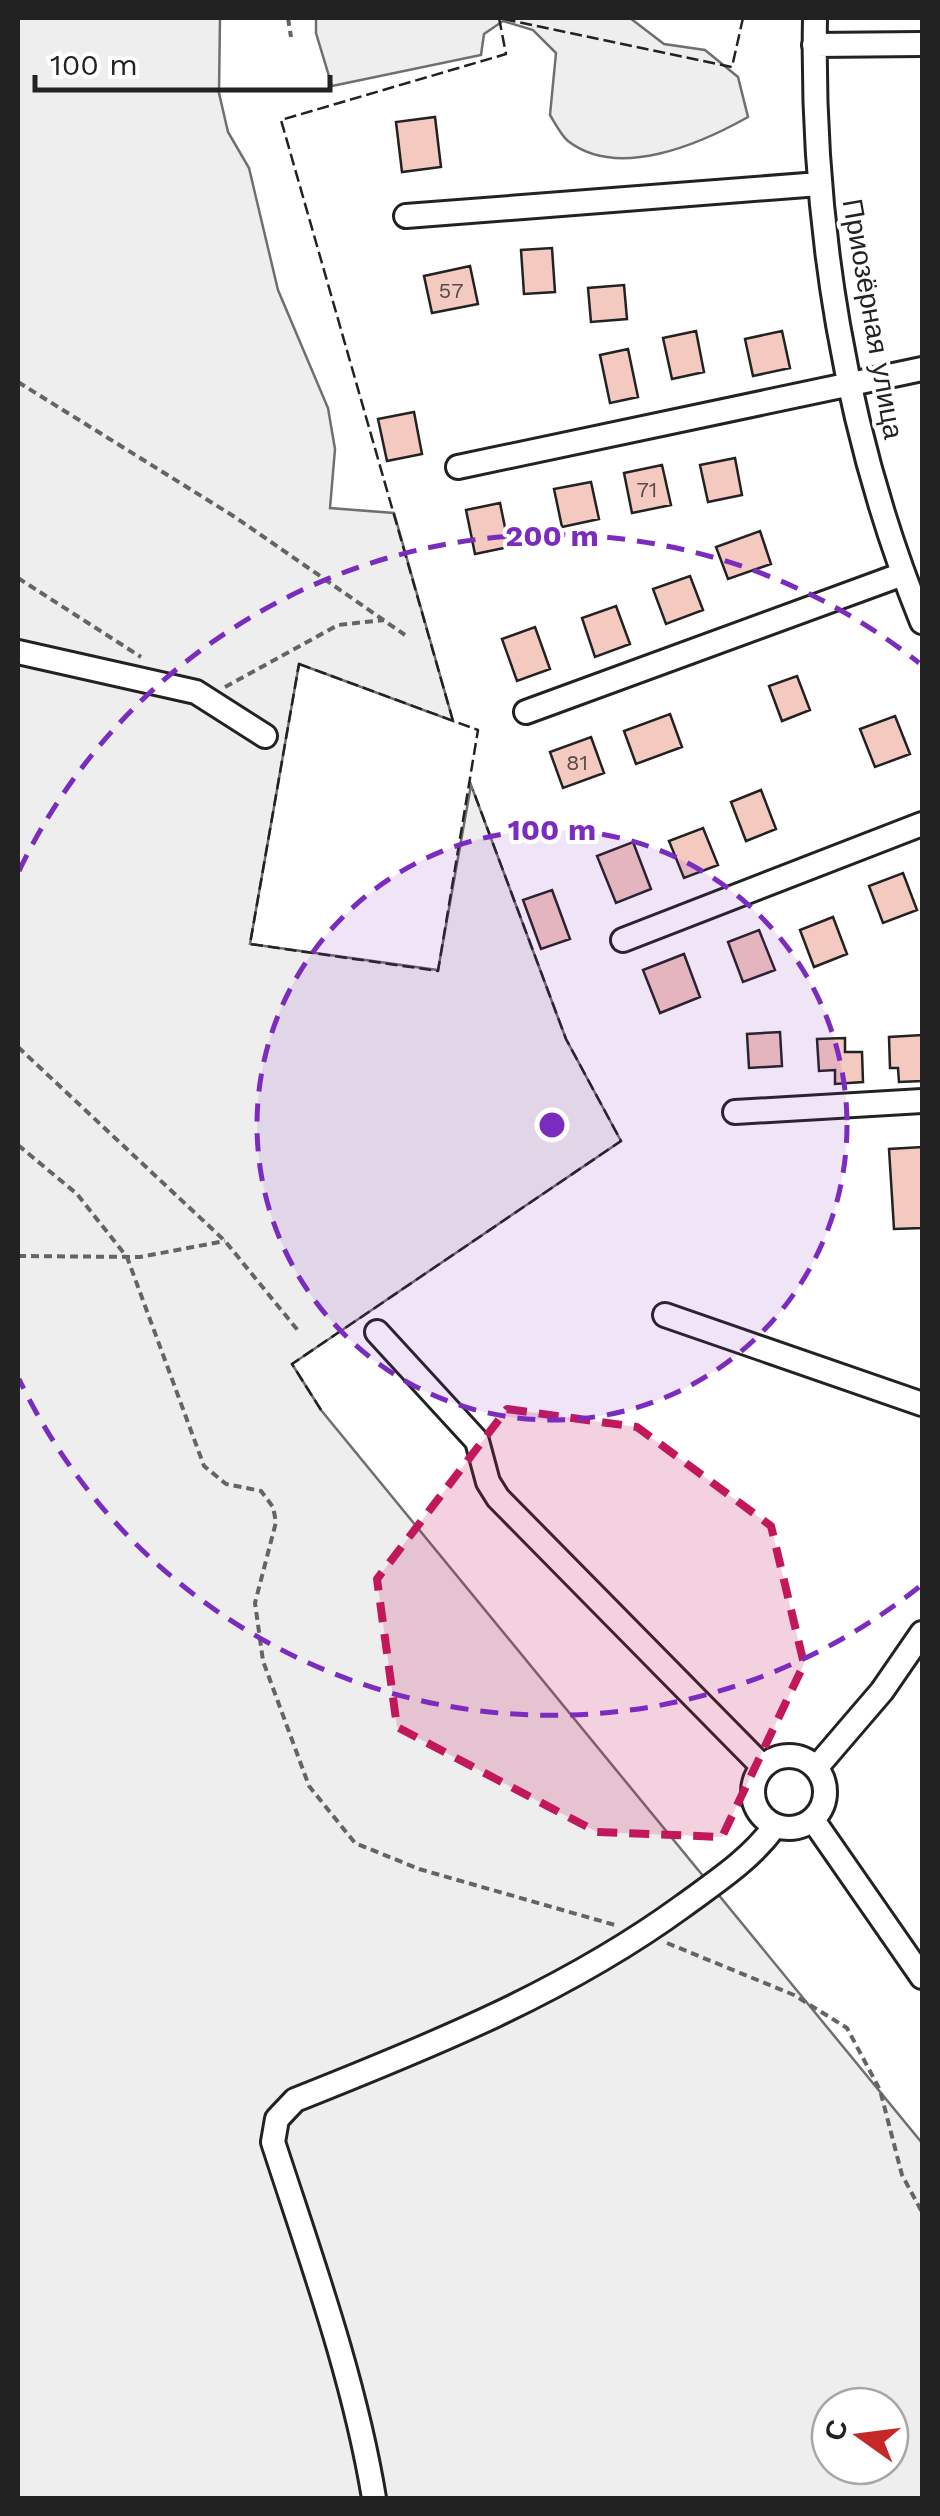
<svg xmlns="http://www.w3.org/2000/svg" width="940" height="2516" font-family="'Work Sans',sans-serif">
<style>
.green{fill:#eee;stroke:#6f6f6f;stroke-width:2.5;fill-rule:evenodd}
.building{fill:#f3c9c0;stroke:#222;stroke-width:2.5}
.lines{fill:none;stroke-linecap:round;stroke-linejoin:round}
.minor-casing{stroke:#222;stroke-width:28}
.path{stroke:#646464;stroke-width:4;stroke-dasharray:8 5;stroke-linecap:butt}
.minor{stroke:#fff;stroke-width:22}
.fence{stroke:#222;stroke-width:2.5;stroke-dasharray:12 5;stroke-linecap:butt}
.marked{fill:#c2185b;fill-opacity:0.2;stroke:#c2185b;stroke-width:8;stroke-dasharray:20 12;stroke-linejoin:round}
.ring{fill:none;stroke:#7b2cbf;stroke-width:5;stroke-dasharray:18 12}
.labels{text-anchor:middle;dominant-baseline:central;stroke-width:8;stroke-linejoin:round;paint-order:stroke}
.number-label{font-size:22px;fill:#564c4a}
.street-label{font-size:28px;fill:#222;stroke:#fff}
.centre{fill:#7b2cbf;stroke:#fff;stroke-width:5}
.ring-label{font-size:30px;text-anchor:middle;font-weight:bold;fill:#7b2cbf;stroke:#fff;stroke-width:8;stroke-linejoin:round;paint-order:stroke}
</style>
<rect width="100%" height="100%" fill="#fff"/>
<path class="green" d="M18,18H220L219,93L228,132L249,168L278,290L328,408L335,449L330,508L394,513L453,721L299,664L250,944L438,970L471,785L566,1039L621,1141L292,1364L321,1410L922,2143V2498H18ZM830,2406H890V2466H830Z
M316,18H630L664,44L705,50L738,77L748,117C700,144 618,180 568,141C561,135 555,123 550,115L556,53L533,30L503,21L484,34L481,55L332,86L316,33Z"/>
<path class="building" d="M435,117L441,167L402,172L396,122Z
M552,248L555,292L524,294L521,250Z
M470,266L478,304L432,313L424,276Z
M624,285L627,319L591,322L588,288Z
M696,331L704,372L672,379L663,338Z
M782,331L790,368L753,376L745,339Z
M628,349L638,397L610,403L600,355Z
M414,412L422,454L387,461L378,419Z
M735,458L742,495L708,502L700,465Z
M662,465L671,505L632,513L624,473Z
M591,482L599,519L562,527L554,489Z
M500,503L509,547L475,554L466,510Z
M760,531L771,564L728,579L716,547Z
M690,576L703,610L666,624L653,589Z
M616,606L630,644L595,657L582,618Z
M535,627L550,669L517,681L502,639Z
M797,676L810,710L782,721L769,686Z
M670,714L682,747L636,764L624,731Z
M895,716L910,754L875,767L860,729Z
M591,737L604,773L563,788L550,752Z
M761,790L776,829L746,841L731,802Z
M703,828L718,865L684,878L669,841Z
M633,842L651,889L616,903L597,856Z
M903,873L917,910L883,923L869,886Z
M552,890L570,939L541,949L523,900Z
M833,917L847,954L814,967L800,930Z
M759,930L775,970L743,982L728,942Z
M684,954L700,997L660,1013L643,970Z
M780,1032L782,1066L749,1068L747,1034Z
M922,1035V1081L899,1082L898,1068H890L889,1037Z
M845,1038V1052H862L863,1082L835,1084V1070L819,1071L817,1039Z
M922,1147V1228L894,1229L889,1149Z"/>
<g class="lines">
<g class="minor-casing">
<path id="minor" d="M815,18C811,221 845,433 922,622
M814,45L922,44
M406,216L819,184
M458,467L922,369
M18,652L196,692L265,736
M526,712L903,574
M623,940L922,824
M735,1112L922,1101
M665,1315L922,1404
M377,1332L477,1441L488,1482L498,1498L763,1767
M753 1792a36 36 0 1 1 72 0a36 36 0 1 1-72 0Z
M816,1768L882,1691L922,1633
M813,1820L922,1977
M374,2498C354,2377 311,2259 273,2142L277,2119L295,2100C431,2046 565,1992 683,1906C717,1881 750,1860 775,1826"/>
</g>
<path class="path" d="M288,18L291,37
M18,382L235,517L405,635
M18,578L141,657
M225,687L338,625L384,620
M18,1047L225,1241L300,1333
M18,1145L77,1194L127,1257L204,1466L226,1484L261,1491L273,1507L276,1522L255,1603L263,1661L309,1786L355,1843L419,1869L615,1925
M18,1256L140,1257L225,1241
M667,1943L794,1995L847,2028L880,2090L902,2175L922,2212"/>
<use href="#minor" class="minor"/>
<path class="fence" d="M299,664L478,730L438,971L250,944Z
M453,721L281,120L506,54L499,18L732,67L743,18
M321,1410L292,1364L621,1141L566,1039L473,790"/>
</g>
<path class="marked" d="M507,1409L637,1427L771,1526L804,1664L722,1837L597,1832L397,1727L377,1579Z"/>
<circle cx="552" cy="1125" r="295" fill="#7b2cbf" fill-opacity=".12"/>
<g class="ring">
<circle cx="552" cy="1125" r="295"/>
<path d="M919 1587A590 590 0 0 1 19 1379M19 871A590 590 0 0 1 919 663"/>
</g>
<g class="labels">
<g class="number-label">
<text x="451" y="290">57</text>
<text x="647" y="489">71</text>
<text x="577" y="762">81</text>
</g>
<g class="street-label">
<text transform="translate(873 319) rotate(80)">Приозёрная улица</text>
</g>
</g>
<circle cx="552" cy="1125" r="15" class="centre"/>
<g class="ring-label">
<text x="552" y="546">200 m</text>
<text x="552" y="840">100 m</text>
</g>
<rect width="940" height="2516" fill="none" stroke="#222222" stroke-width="40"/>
<g transform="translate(860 2436) rotate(284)"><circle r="48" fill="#ffffff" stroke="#a7a7a7" stroke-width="2.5"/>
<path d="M0-8L18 38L0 25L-18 38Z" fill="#c62828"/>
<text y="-15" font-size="28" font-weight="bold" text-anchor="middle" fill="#222222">С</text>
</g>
<path d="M35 75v15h295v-15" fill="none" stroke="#222222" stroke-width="5"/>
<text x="50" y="75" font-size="30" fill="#222222" stroke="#ffffff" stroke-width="8" paint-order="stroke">100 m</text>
</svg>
